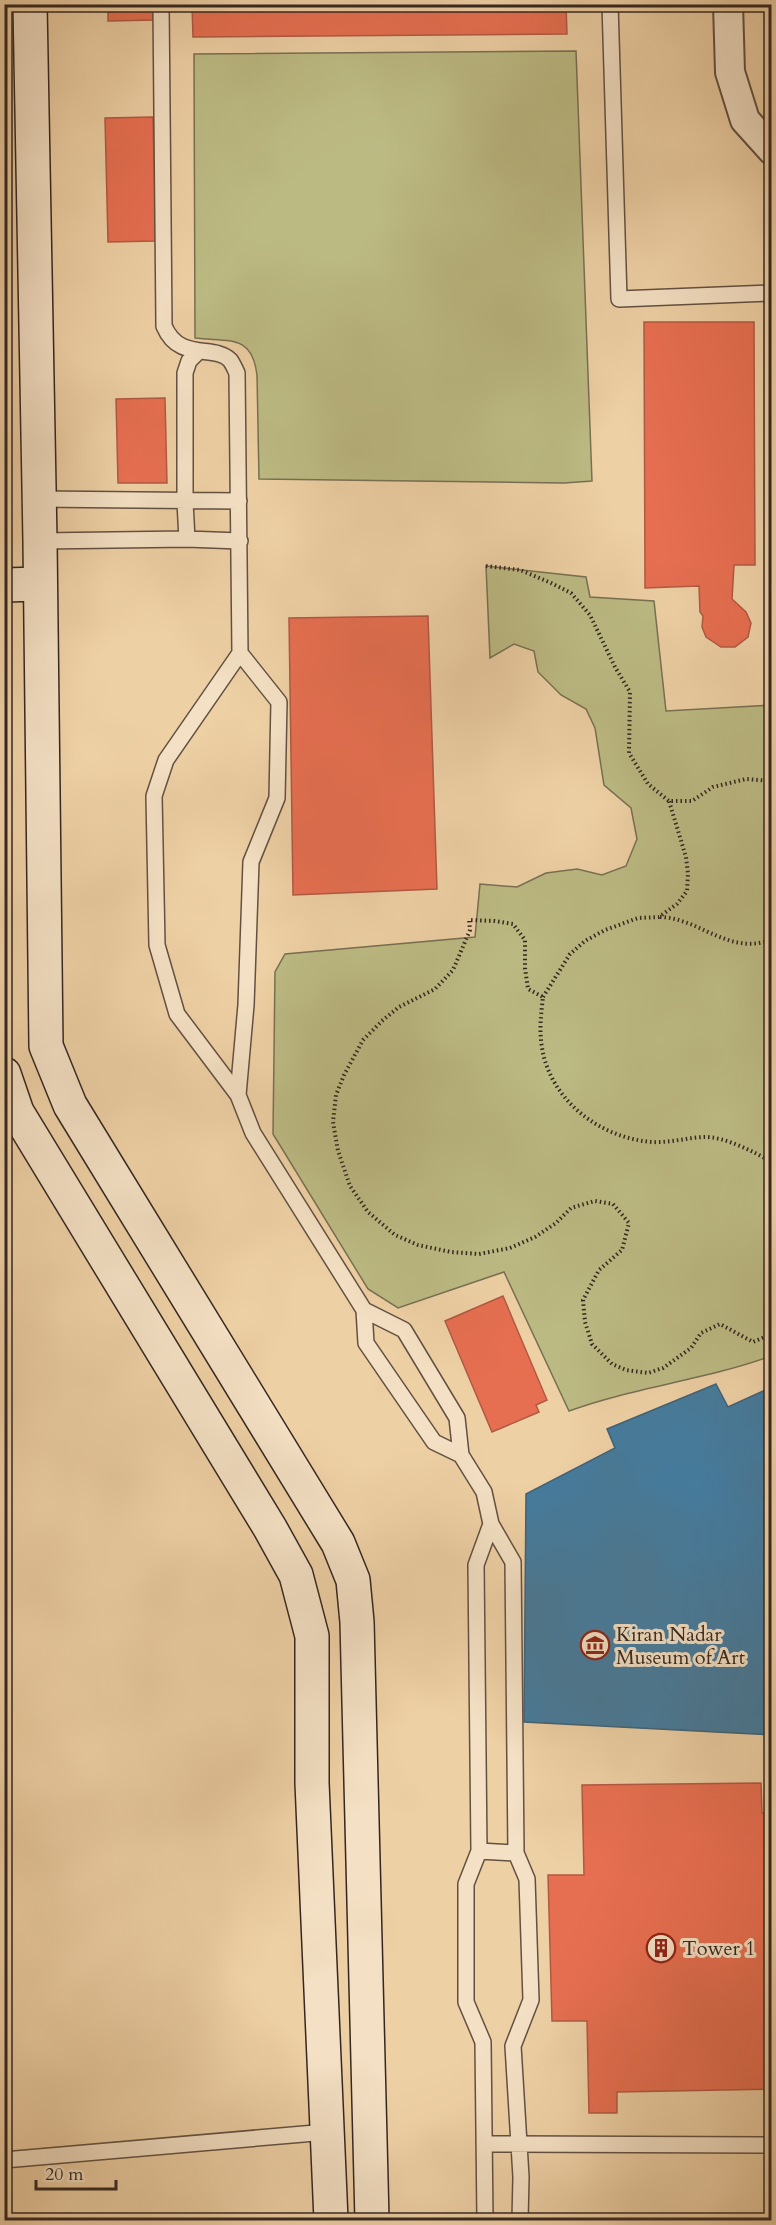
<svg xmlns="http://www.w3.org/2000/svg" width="776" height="2225" font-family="Cardo,serif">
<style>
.green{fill:#bcba83;stroke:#787052;stroke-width:1.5}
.shops{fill:#e76f51;stroke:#b15943;stroke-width:1.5}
.public{fill:#457b9d;stroke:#406278;stroke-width:1.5}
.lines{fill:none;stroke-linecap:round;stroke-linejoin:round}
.lane-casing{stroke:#625142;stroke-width:18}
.street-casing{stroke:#625142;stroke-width:32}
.secondary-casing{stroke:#342721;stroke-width:36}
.path{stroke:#342721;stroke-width:4;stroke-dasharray:1.5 3;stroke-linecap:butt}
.lane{stroke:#f4e0c4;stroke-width:15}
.street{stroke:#f4e0c4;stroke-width:28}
.secondary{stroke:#f4e0c4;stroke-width:33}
.labels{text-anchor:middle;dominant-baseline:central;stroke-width:6;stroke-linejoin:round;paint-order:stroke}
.poi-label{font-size:20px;fill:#342721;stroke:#f4e0c4;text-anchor:start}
</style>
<rect width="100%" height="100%" fill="#eed0a5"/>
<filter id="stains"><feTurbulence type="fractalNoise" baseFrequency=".00333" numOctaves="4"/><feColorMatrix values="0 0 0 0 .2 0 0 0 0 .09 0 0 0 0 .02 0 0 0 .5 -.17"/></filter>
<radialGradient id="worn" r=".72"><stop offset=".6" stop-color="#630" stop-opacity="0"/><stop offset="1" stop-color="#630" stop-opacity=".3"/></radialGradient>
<path class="green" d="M576,51L592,481L564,483L259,479L257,375C252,334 229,342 195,338L194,54Z
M486,566L586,577L590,597L654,601L666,711L771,705V1356C705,1380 635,1387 569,1411L504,1272L398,1308L368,1289L273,1134L275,972L285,954L475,937L480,884L517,887L546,873L577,869L602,875L626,866L637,839L631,808L604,785L595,728L586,709L561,695L538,672L534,651L514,644L490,658Z"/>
<path class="shops" d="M108,4H156V20L108,21Z
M192,4H566L567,34L193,37Z
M153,117L156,241L108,242L105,118Z
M644,322H754L755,565H734L732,599L746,612L751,623L748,637L735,647H721L706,637L702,627L703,616L700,612L699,586L645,588Z
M165,398L167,483H118L116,399Z
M428,616L437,889L293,895L289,618Z
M503,1296L547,1400L536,1405L539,1412L492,1432L445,1321Z
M761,1783L762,1813H772V2089L617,2092V2113H589L587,2021H552L548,1875H584L582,1785Z"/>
<path class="public" d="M716,1384L728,1407L772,1387V1735L524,1722L526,1494L615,1448L607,1429Z"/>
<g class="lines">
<g class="lane-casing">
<path id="lane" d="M161,4L164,326C179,362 214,344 230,360C233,364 235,369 237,373L240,653L166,760L154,796L157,945L177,1014L238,1095L253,1133L364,1310L404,1330L457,1418L461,1455L484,1492L491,1524L513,1562L516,1853L527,1879L531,2000L513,2046L521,2177L520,2220
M610,4L619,299L772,293
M38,499L239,501
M187,539L185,502V373L189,361L198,352
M40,541L187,539L240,541
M238,1095L246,1005L251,862L277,798L279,702L240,653
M364,1310L366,1343L434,1442L461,1455
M479,1851L516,1853
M484,2144L772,2145
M4,2160L327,2132
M485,2220L483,2042L466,2002V1884L479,1851L476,1565L491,1524"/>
</g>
<g class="street-casing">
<path id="street" d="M728,4L730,72L745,120L772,150"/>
</g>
<g class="secondary-casing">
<path id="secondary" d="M30,4L40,541L46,1046L70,1105L338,1543L353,1580L357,1622L372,2220
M4,585L39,584
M4,1074L17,1112L270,1528L296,1575L312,1636V1783L331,2220"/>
</g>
<path class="path" d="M486,566L520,570L549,582L571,593L590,615L615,667L630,692L629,753L648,784L669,801H692L713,787L746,779L772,781
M660,917C700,918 730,957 772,939
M543,997L570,954L585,941L605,930L638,918L659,917L677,904L687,891L688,874L686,857L669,801
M772,1162C754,1152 724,1136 703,1137C686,1138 669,1143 652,1142C600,1138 551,1101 542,1048C539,1030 541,1014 543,997L528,989L525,968V940L513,924L495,921L469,920L470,930L453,970L435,989L399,1007L383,1020L363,1040L344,1075L336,1095L333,1122L338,1151L350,1186L368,1212L395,1235L418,1245L451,1252L479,1254L510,1248L535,1237L556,1223L571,1208L595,1201L613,1204L629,1223L622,1250L599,1270L583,1300L585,1322L592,1344L612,1364L626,1370L648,1373L663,1368L691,1348L701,1333L720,1324L753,1342L772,1334"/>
<use href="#lane" class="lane"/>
<use href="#street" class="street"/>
<use href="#secondary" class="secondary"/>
</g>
<defs>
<g id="museum-ring" transform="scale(1.5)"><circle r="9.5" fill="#f4e0c4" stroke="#8f2418" stroke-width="1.5"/><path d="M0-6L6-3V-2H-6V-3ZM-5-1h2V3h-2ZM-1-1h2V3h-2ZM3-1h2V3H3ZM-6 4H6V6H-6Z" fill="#8f2418"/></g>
<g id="building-ring" transform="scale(1.5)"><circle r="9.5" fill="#f4e0c4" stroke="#8f2418" stroke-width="1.5"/><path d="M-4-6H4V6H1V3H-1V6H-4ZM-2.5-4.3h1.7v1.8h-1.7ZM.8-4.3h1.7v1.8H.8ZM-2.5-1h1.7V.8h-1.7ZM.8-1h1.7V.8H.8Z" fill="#8f2418"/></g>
</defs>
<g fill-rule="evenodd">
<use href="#museum-ring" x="595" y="1645"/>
<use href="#building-ring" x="661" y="1948"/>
</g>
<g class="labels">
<g class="poi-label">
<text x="616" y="1634">Kiran Nadar<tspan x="616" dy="23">Museum of Art</tspan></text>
<text x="682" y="1948">Tower 1</text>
</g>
</g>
<rect width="776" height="2225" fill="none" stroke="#eed0a5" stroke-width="24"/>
<rect x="6" y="6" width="764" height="2213" fill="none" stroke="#342721" stroke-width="3"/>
<rect x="12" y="12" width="752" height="2201" fill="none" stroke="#342721" stroke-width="1.5"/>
<path d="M36 2180v9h80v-9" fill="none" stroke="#342721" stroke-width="3"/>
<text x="45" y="2180" font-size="18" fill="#342721" stroke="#f4e0c4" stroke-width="4.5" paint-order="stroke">20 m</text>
<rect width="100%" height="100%" filter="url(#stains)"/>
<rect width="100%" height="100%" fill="url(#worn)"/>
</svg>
